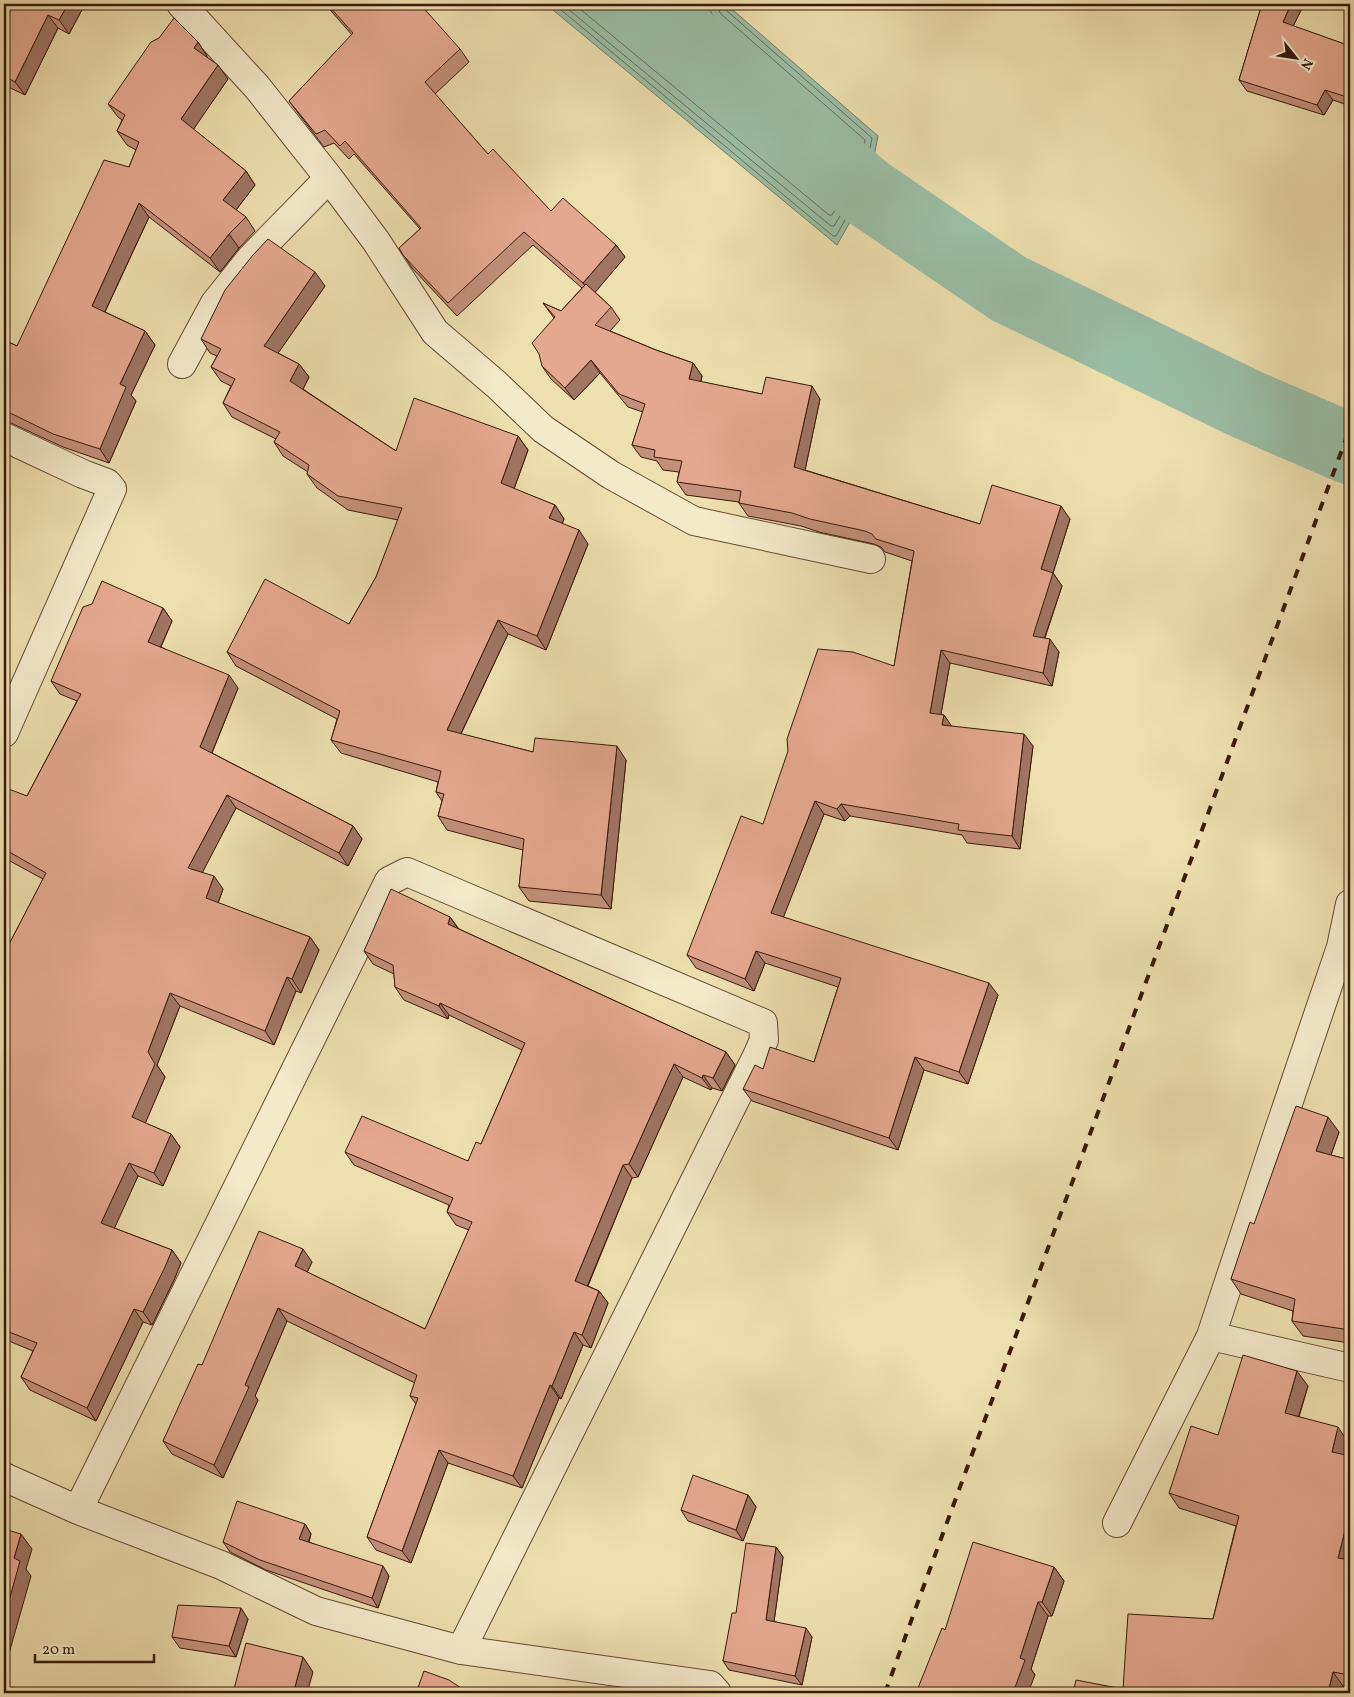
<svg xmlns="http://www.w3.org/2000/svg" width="1354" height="1697" font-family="Vollkorn,serif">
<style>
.water{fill:#9abda5;stroke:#747b67}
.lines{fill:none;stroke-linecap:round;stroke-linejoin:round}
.shore{stroke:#6a6b58;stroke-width:1}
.river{stroke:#9abda5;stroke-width:71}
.street-casing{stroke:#674a33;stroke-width:30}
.street{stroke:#f3eaca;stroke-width:28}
.rail{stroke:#3a190a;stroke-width:4;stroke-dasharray:9 9;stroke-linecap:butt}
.wall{fill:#c4907a;stroke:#3a190a}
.shaded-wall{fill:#a07663;stroke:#3a190a}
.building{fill:#e4a88e;stroke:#3a190a}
</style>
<rect width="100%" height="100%" fill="#eddfae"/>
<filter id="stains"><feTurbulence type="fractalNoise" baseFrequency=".004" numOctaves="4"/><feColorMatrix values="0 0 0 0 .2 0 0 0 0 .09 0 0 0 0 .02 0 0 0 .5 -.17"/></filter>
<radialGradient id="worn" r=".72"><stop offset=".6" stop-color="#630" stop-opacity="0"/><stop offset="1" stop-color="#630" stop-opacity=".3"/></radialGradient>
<path class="water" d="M547,4H726L878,136L867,192L837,245L553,10Z"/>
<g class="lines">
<path class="shore" d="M554,4L833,236H836L862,190L872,138L726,10L724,4
M562,4L831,226H834L857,188L865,140L721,14L718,9L717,4
M574,4L829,215H832L849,185L857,143L716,19L711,13L710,4"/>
<path class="river" d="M645,4L867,192L1009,289L1246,404L1350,449"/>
<g class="street-casing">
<path id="street" d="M181,4L257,87L329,178L376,241L435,332L497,385L543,429L611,475L694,521L871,559
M182,364L215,303L251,258L329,178
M4,437L83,474L107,483L112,489L4,733
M1211,1336L1350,1368
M4,1477L78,1510L221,1565L316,1611L461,1650L710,1685L717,1693
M78,1510L389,881L407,872L763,1023L764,1040L757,1056L461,1650
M1117,1523L1211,1336L1278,1133L1341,947L1350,904"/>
</g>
<use href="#street" class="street"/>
<path class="rail" d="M885,1693L935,1555L1350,428"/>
</g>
<path class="wall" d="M4,4H85L69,34L58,28L25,95L4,85Z
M325,4H397L402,8L460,49L469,62L435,94L488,154L551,211L616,245L625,257L595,292L611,307L620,320L610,331L656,350L693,363L702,376L701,382L762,394L820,399L805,470L980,524L1070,519L1053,573L1062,586L1045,638L1059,652L1052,686L950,663L941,714L944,715L951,726L1033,746L1020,849L967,843L962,835L850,816L845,821L824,814L783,917L998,995L968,1084L924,1070L898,1150L752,1101L743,1089L763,1069L814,1062L838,987L765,963L754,991L696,968L687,955L763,824L894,666L912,561L885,552L881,547L874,544L819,532L801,526L748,516L739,503V502L686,495L677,482L679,472L663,470L657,461L641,457L632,445L643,412L628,407L600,373L574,400L551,379L542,366L554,318L543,303L561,311L582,288L533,245L457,316L412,268L399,248L420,229L354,154L349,159L334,143L324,147L298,113L289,101L352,35Z
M1262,4H1304L1293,26L1350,46V106L1333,100L1324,115L1247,91L1239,80Z
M198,42L207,56V57L228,79L193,129L246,171L255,185L236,210L246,217L255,231L239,248L220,272L149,217L105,312L145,331L155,345L131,395L136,401L109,463L63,447L11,423L4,422V340L17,346L129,167L136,150L127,145L117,131L122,120L118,117L108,104Z
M325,286L278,353L299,364L309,377L303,389L396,451L518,436L528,450L514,489L555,505L564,519L562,524L588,544L546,650L508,634L461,734L533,752L626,760L611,909L529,901L519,887L523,850L447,830L438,816L442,801L436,792L438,782L341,753L331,740L337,719L236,666L227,652L349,624L376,577L398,520L348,510L317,488L307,474L308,472L283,456L274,442L276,439L232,417L223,403L231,386L221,381L211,367L217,356L210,353L201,339Z
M163,608L172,621L161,647L238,688L212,753L353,826L362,839L348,866L236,808L202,872L223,889L218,903L310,937L319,950L301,993L296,991L274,1045L180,1006L157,1065L165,1077L145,1123L171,1134L180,1147L163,1186L138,1176L114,1228L172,1250L181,1263L174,1280L152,1325L143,1322L96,1421L30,1390L21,1377L33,1351L4,1339V954L43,879L8,860L4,853V796H27L77,701L60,694L51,681Z
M450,917L459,929L726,1052L735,1065L722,1091L712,1088L711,1090L683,1077L638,1177L632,1178L588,1286L599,1291L608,1303L591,1348L583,1345L561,1399L559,1398L522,1488L448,1463L411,1563L376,1550L367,1537L416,1404L410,1396L415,1383L287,1321L255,1396L258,1400L223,1478L172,1454L163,1441L202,1365L312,1262L307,1272L425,1329L469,1230L456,1225L447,1212L449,1205L354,1165L345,1152L468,1161L481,1144L522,1050L449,1015L448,1019L404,1000L395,987L394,974L373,964L364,951Z
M1339,1132L1331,1155L1350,1160V1343L1303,1336L1292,1321L1293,1311L1241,1294L1231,1279L1254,1224Z
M1308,1386L1299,1417L1348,1442L1345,1455L1350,1456V1688L1343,1686L1342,1693H1073L1123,1689L1213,1619L1236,1526L1179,1508L1169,1493L1218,1435Z
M748,1495L756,1507L743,1541L688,1521L681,1510Z
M305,1524L311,1534L309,1542L389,1576L378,1608L266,1570L230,1552L223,1542Z
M776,1547L783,1557L774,1621L812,1637L802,1685L729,1670L723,1661L736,1613Z
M1054,1567L1064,1581L1052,1616H1048L1031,1669L1035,1675L945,1630Z
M248,1619L236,1657L180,1648L172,1637Z"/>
<path class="shaded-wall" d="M68,4H85L69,34L59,20Z
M1291,4H1304L1290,33L1283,22Z
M48,15L58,28L25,95L15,82Z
M198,42L207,56L203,62L194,48Z
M218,65L228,79L191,133L181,119Z
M1325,90L1333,100L1324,115L1317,105Z
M246,171L255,185L233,214L223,200Z
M139,203L149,217L101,320L92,306Z
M229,234L239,248L220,272L210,258Z
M616,245L625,257L592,296L583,283Z
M315,272L325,286L274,359L264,346Z
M145,331L155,345L131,395L136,401L109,463L100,449L120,384Z
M591,360L600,373L574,400L565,388Z
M693,363L702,376L698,392L689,379Z
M299,364L309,377L300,395L290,381Z
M812,386L820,399L803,480L794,467Z
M518,436L528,450L511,497L501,483Z
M555,505L564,519L559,532L549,518Z
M1061,506L1070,519L1053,573L1062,586L1041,648L1033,636L1041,569Z
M579,530L588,544L546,650L537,636Z
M163,608L172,621L157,655L148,642Z
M498,620L508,634L456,744L447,730Z
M1050,639L1059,652L1052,686L1043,673Z
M941,650L950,663L939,725L930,713Z
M229,675L238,688L209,760L200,747Z
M944,715L953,728L942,725Z
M1024,734L1033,746L1020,849L1012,836Z
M617,746L626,760L611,909L601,895Z
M227,795L236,808L198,881L188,868Z
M815,801L824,814L780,926L771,913Z
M841,804L850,816L845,821L837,809Z
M353,826L362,839L348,866L339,853Z
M214,876L223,889L215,912L206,898Z
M450,917L459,930L448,924Z
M310,937L319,950L301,993L292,979Z
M756,951L765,963L754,991L745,979Z
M287,977L296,991L274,1045L265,1031Z
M989,983L998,995L968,1084L959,1072Z
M170,993L180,1006L157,1065L165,1077L142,1131L132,1117L148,1052Z
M440,1003L449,1015L448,1019L439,1006Z
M726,1052L735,1065L722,1091L713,1078Z
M915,1057L924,1070L898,1150L889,1138Z
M674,1064L683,1077L638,1177L629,1164Z
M703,1075L712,1088L711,1090L702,1078Z
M1328,1117L1339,1132L1327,1166L1316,1151Z
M171,1134L180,1147L163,1186L154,1173Z
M129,1163L138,1176L111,1236L101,1223Z
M623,1165L632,1178L584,1294L575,1281Z
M303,1249L312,1262L304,1279L295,1266Z
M172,1250L181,1263L174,1280L152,1325L143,1312Z
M599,1291L608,1303L591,1348L582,1335Z
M278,1308L287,1321L255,1396L258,1400L223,1478L214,1465L245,1385Z
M134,1309L143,1322L96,1421L87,1408Z
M574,1332L583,1345L561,1399L552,1386Z
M1297,1371L1308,1386L1295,1428L1285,1413Z
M550,1385L559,1398L522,1488L513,1476Z
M1338,1427L1348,1442L1343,1466L1332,1452Z
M439,1450L448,1463L411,1563L402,1551Z
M748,1495L756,1507L743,1541L736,1530Z
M1350,1511V1566L1338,1558Z
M305,1524L311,1534L306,1549L299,1539Z
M21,1534L32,1549L26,1569L31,1576L4,1671V1619L14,1558Z
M776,1547L783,1557L773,1629L766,1620Z
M383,1566L389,1576L378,1608L372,1598Z
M1054,1567L1064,1581L1052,1616L1042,1602Z
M1038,1602L1048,1616L1031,1669L1035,1675L1028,1693H1013L1020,1658Z
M241,1608L248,1619L236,1657L229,1646Z
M806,1628L812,1637L802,1685L795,1676Z
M303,1657L313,1672L307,1693H295V1687Z
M1333,1672L1343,1686L1342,1693H1328Z"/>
<path class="building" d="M4,4H68L59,20L48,15L15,82L4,76Z
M327,4H397L402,8L407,4H420L460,49L425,82L488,154L493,149L551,211L563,198L616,245L583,283L524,232L448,303L403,255L399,248L421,228L345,141L340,146L325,130L316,134L289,101L353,33Z
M1262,4H1291L1283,22L1350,46V98L1325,90L1317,105L1239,80Z
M174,18L198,42L194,48L218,65L181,119L246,171L223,200L246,217L229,234L210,258L139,203L92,306L145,331L120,384L126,387L100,449L53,434L4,410V340L17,346L104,160L129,167L139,142L117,131L125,115L108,104L151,42L159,38Z
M268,239L315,272L264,346L299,364L290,381L396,451L414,398L518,436L501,483L555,505L549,518L579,530L537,636L498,620L447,730L533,752L535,738L617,746L601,895L519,887L524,839L438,816L444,794L436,792L441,771L331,740L340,711L227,652L265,579L349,624L376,577L402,508L338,496L307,474L309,465L274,442L280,432L223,403L235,379L211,367L221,349L201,339L225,290L253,255Z
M586,284L611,307L595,325L656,350L693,363L689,379L762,394L766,377L812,386L794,467L980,524L992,485L1061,506L1041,569L1053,573L1033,636L1050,639L1043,673L941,650L930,713L944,715L942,725L1024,734L1012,836L958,830L959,824L841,804L837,809L815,801L771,913L989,983L959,1072L915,1057L889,1138L743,1089L755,1065L763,1069L770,1047L814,1062L841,978L756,951L745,979L687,955L741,816L763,824L788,751L787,739L818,649L853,652L894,666L914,551L876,539L872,534L865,531L810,519L792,513L739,503L741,491L677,482L682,461L654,457L655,450L632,445L645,404L619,394L591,360L565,388L542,366L539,354L532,343L555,317L543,303L561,311Z
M102,581L163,608L148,642L229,675L200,747L353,826L339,853L227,795L188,868L214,876L206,898L310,937L292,979L287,977L265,1031L170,993L148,1052L155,1064L132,1117L171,1134L154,1173L129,1163L101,1223L172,1250L165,1267L143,1312L134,1309L87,1408L21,1377L37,1343L4,1330V954L46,873L4,849V796L6,788L27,796L81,694L51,681L83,607L92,604Z
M391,889L450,917L448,924L726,1052L713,1078L703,1075L702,1078L674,1064L629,1164L623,1165L575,1281L599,1291L582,1335L574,1332L552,1386L550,1385L513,1476L439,1450L402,1551L367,1537L418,1398L410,1396L417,1375L278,1308L245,1385L249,1387L214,1465L163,1441L198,1364L202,1365L259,1231L303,1249L295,1266L425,1329L472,1222L447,1212L453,1198L345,1152L362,1116L468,1161L476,1142L481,1144L525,1043L440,1003L439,1006L395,987L393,965L364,951Z
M1296,1106L1328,1117L1316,1151L1350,1160V1330L1292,1321L1295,1299L1231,1279L1250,1222L1254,1224Z
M1243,1355L1297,1371L1285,1413L1338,1427L1332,1452L1350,1456V1511L1338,1558L1350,1560V1675L1333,1672L1328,1693H1073L1076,1680L1123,1689L1128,1614L1213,1619L1239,1516L1169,1493L1191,1426L1218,1435Z
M693,1475L748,1495L736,1530L681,1510Z
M237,1501L305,1524L299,1539L383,1566L372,1598L260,1560L223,1542Z
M4,1529L21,1534L14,1558L20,1561L4,1619Z
M973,1542L1054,1567L1042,1602H1038L1020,1658L1025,1660L1013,1693H916L942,1628L945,1630Z
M746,1543L776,1547L766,1620L806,1628L795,1676L723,1661L732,1613H736Z
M178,1605L241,1608L229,1646L172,1637Z
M246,1643L303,1657L295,1687V1693H233Z
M424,1671L449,1680L461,1688L475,1693H416Z"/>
<rect width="1354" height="1697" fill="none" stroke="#eddfae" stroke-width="20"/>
<rect x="5" y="5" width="1344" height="1687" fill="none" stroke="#3a190a" stroke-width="2.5"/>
<rect x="10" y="10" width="1334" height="1677" fill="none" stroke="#3a190a"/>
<g transform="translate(1296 58) rotate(120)" stroke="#f3eaca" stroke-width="4" paint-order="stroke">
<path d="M0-4L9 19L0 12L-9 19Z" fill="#3a190a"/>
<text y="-8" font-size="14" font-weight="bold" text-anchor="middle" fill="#3a190a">N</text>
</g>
<path d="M35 1654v8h119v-8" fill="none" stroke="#3a190a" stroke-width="2.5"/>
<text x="42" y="1654" font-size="15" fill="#3a190a" stroke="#f3eaca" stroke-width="4" paint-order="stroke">20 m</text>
<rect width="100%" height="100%" filter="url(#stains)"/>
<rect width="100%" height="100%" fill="url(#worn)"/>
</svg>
